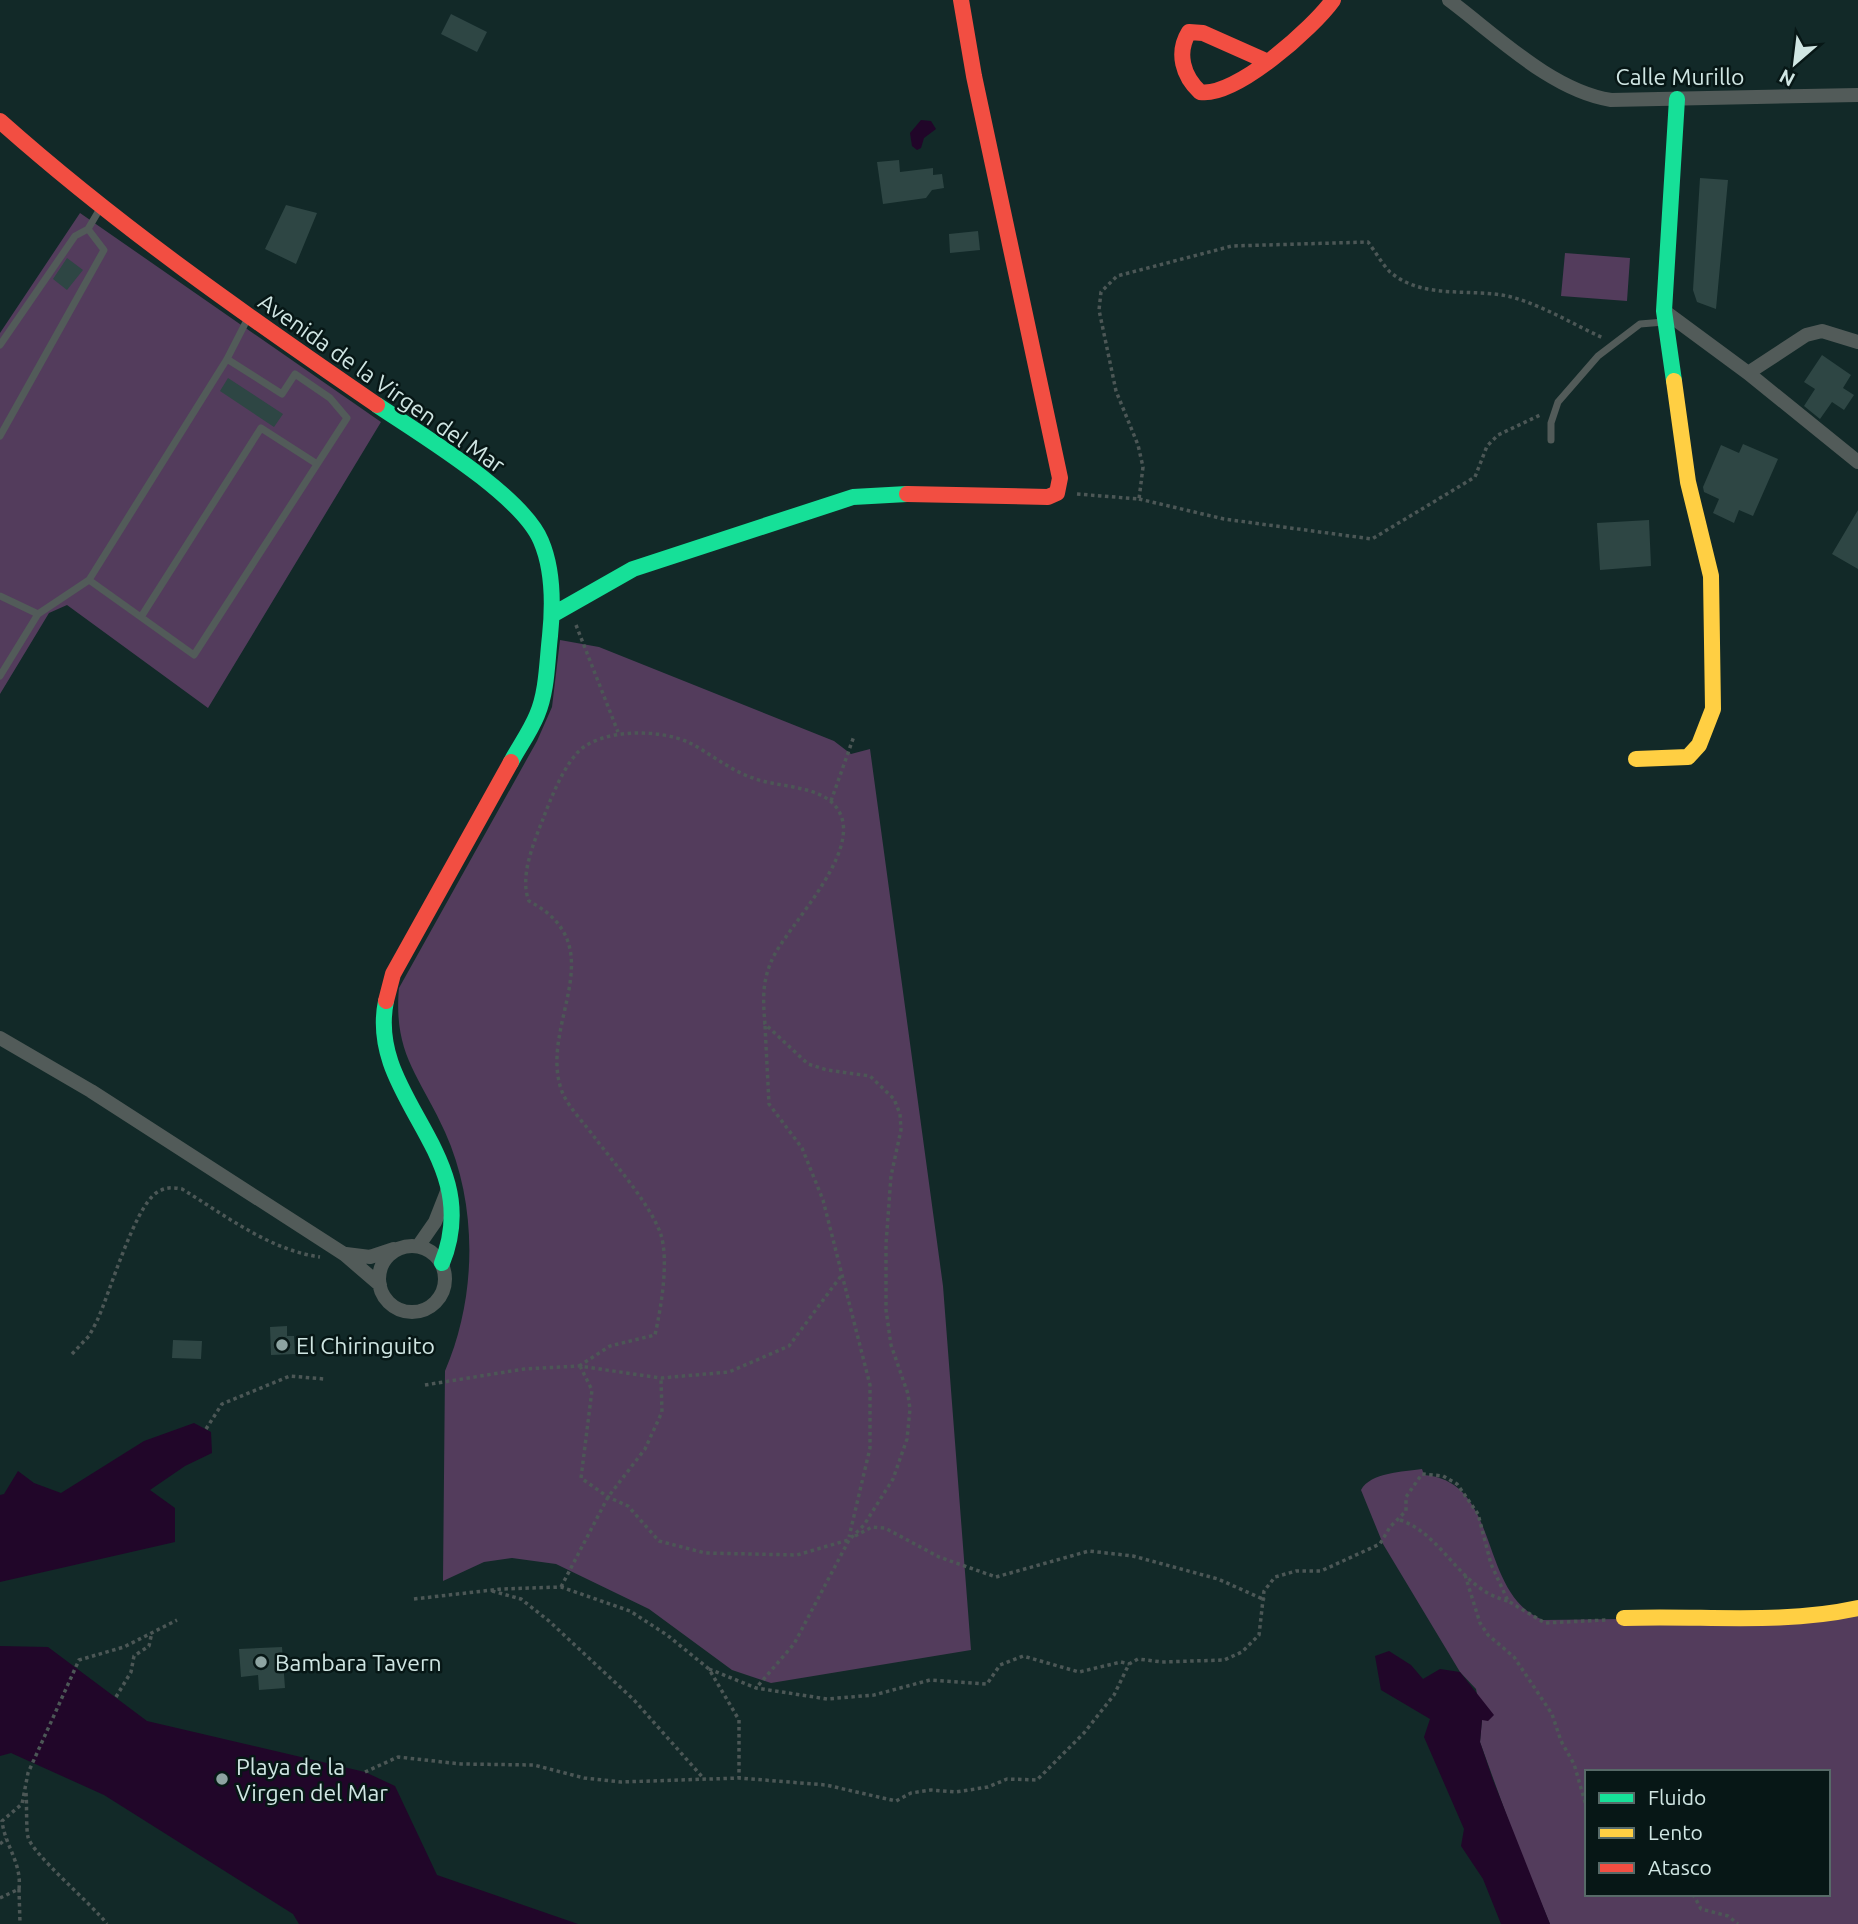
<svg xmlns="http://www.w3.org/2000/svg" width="1858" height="1924" font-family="Ubuntu,sans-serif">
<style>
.green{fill:#533c5c;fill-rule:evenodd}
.water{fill:#210629}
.building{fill:#2e4644}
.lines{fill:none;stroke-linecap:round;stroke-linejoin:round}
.path{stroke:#4c5756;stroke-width:3.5;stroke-dasharray:3.5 3.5;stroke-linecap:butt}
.lane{stroke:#525b59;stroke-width:7}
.street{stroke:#525b59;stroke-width:14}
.fast{stroke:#16e098;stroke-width:16}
.slow{stroke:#ffcf43;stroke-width:16}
.jam{stroke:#f24e42;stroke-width:16}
.poi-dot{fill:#8ea4a2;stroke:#071716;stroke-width:2.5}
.labels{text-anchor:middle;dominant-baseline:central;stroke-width:5;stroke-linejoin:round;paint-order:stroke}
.street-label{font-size:23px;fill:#d0e6e3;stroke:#071716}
.poi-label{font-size:23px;fill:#d0e6e3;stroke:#071716;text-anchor:start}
</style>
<rect width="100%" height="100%" fill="#122928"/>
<path class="green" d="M80,213L381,422L208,708L67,605L49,613L0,694V333Z
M1565,253L1630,258L1627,301L1561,296Z
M560,640L599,647L834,741L851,754L870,749L943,1286L971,1650L771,1683L732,1670L649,1609L556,1564L512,1558L484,1562L443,1581L445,1371C477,1297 478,1205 445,1132C420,1076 393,1055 399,988L537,741L552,707Z
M1422,1469L1424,1475C1502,1481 1477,1594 1543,1620L1858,1616V1924H1550L1518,1847L1480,1742L1482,1720L1476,1689L1460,1672L1383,1544L1361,1490C1371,1472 1403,1472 1422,1469ZM1587,1772H1828V1894H1587Z"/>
<path class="water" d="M921,120L931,121L936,129L924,138L921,148L917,150L912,146L910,133Z
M194,1423L211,1432L212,1453L185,1466L150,1490L175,1508V1542L0,1582V1495L4,1494L18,1471L34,1483L61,1493L144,1441Z
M0,1646L48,1647L147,1721L365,1772L395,1786L437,1875L578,1924H299L293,1914L104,1795L11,1753L0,1756Z
M1389,1651L1411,1665L1423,1679L1440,1669L1460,1672L1494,1715L1488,1721L1482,1720L1480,1742L1493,1780L1550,1924H1501L1483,1879L1461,1846L1464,1829L1424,1737L1430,1719L1381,1690L1375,1656Z"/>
<path class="building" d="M451,14L487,32L477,52L441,34Z
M899,160L900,172L933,168V175L942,174L944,188L932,190L926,198L883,204L877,162Z
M1700,178L1728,180L1716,309L1697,302L1693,290Z
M286,205L317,213L296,264L265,249Z
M978,231L980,250L950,253L949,234Z
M67,258L83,270L67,290L53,279Z
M1822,355L1851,375L1843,388L1854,395L1844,410L1832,402L1820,419L1804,406L1815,389L1804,382Z
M228,378L283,414L274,427L220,391Z
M1743,444L1778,459L1753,516L1739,510L1734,523L1713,513L1719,499L1704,492L1703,487L1721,445L1739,453Z
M1858,510V569L1832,554Z
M1649,520L1651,566L1600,570L1597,523Z
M287,1326V1336H294L295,1354L271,1355L270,1327Z
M173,1340L202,1341L201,1359L172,1358Z
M282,1647L285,1688L259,1690L258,1675L241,1677L239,1649Z"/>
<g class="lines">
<path class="path" d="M1077,494L1139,499L1143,467L1138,445L1116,391L1099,310L1101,292L1117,276L1232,246L1368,242C1375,251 1382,264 1390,272C1426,302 1474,286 1515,298C1545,307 1575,325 1603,338
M1139,499L1224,519L1372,539L1475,477L1487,446L1498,435L1540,415
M576,625L618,732
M831,801L854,736
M765,1026L769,1104L802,1148L823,1200L870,1385V1448L849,1537
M72,1354L89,1336L97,1321C110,1292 134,1209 156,1193C165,1187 172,1187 182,1189C225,1215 269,1250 320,1257
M579,1366L610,1346L655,1335C661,1308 669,1262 661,1235C651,1205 614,1163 595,1138C585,1124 570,1109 563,1094C535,1027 618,948 529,901C519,877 534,842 543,819C551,798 562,770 577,753C600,728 659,729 688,742C710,753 729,770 753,778C777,787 808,785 829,800C879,839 785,926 771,962C762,983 763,1002 765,1024L808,1064L827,1070L870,1076L894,1099L900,1114L901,1130L891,1176L886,1244V1310L891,1345L908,1394L910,1409L907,1439L893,1479L864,1525L849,1540L794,1644L756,1688
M580,1366L592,1390L581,1478L608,1497L628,1506L659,1541L705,1553L797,1555L848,1540
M425,1385L524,1369L579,1366L661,1378L729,1372L789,1346L841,1276
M206,1429L222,1404L290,1376L324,1379
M1400,1520C1444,1535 1460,1590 1508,1601
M855,1536L872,1527L885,1528L939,1557L996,1577L1089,1551L1133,1556L1218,1579L1265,1600
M1465,1575L1480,1623L1488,1635L1514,1657L1552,1714L1561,1741L1574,1764L1587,1809
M561,1587L608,1497L645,1449L662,1412L661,1379
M492,1591L521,1599L549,1621L634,1700L705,1780
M414,1599L501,1589L561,1587L630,1611L667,1635L709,1669L739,1720V1778
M709,1669L756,1688L827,1699L874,1695L930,1680L987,1684L1000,1665L1023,1656L1079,1672L1121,1662L1129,1664
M116,1697L131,1672L134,1656L149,1646L152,1632
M365,1772L398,1757L461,1764L534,1765L584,1778L621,1782L739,1778L826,1785L896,1801L911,1793L931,1790L956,1792L988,1787L1007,1779L1037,1780L1084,1733L1114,1695L1129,1664L1138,1659L1162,1662L1224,1660L1242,1652L1259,1635L1264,1591L1275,1577L1296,1571H1321L1380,1544L1390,1527L1406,1511V1497L1422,1474L1443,1476L1457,1484L1478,1514L1491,1564L1508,1601L1545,1623L1606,1620
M26,1793C27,1804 26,1830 28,1837C32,1854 92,1904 107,1924
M0,1844L6,1839
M19,1889L20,1924
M1693,1894L1701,1909L1728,1916L1738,1924
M0,1898L19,1889C22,1863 5,1846 2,1821L22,1804L28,1773L79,1660L124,1647L177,1620"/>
<path class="lane" d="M0,345L75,236L88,229
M0,436L104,250L88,229L101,207
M1551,440V423L1558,402L1598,356L1640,324L1664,322
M89,580L194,655L347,418L330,398L295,374L282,394L227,359
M0,596L38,614
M141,617L261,428L317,464
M0,676L38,614L89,580L227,359L248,318"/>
<path class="street" d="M1449,0C1496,35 1552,91 1611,100L1858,95
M1664,311L1748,373L1858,462
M1748,373L1806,335L1822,331L1858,342
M0,1038L91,1091L344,1254L380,1285
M419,1245L435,1222L448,1189
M379 1279a33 33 0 1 1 66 0a33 33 0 1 1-66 0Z
M346,1254L370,1257L394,1249"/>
<path class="fast" d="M1674,381L1664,311L1677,99
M377,405C420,434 522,495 541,541C553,569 553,607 550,636C547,662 547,692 537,715C530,732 519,747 511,762
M552,615L633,569L853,497L907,494
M386,1001C366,1098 486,1155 442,1263"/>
<path class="slow" d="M1636,759L1688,757L1699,745L1713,709L1711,576L1688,482L1674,381
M1624,1618C1703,1615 1780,1625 1858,1608"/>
<path class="jam" d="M1266,61L1203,33L1189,32C1176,53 1183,76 1200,92C1235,98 1313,28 1333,0
M0,121C118,226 247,316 377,405
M907,494L1048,497L1057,493L1060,478L974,76L961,0
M386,1001L393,974L511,762"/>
</g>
<g class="poi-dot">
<circle cx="282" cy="1345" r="7"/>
<circle cx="261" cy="1662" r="7"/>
<circle cx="222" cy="1779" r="7"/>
</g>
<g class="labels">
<g class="street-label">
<text x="1680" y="76">Calle Murillo</text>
<text transform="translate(382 383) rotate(35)">Avenida de la Virgen del Mar</text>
</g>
<g class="poi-label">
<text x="296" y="1345">El Chiringuito</text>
<text x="275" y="1662">Bambara Tavern</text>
<text x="236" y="1766">Playa de la<tspan x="236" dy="26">Virgen del Mar</tspan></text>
</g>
</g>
<rect x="1585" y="1770" width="245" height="126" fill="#071716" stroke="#576a68" stroke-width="2"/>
<rect x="1599" y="1793" width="35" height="10" fill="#16e098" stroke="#576a68" stroke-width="2"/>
<text x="1648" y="1805" font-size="21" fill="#d0e6e3">Fluido</text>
<rect x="1599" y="1828" width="35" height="10" fill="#ffcf43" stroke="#576a68" stroke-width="2"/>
<text x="1648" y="1840" font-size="21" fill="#d0e6e3">Lento</text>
<rect x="1599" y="1863" width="35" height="10" fill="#f24e42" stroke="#576a68" stroke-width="2"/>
<text x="1648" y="1875" font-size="21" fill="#d0e6e3">Atasco</text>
<g transform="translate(1795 63) rotate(208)" stroke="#071716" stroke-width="5" paint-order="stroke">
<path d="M0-5L12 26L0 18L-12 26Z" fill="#d0e6e3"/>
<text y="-10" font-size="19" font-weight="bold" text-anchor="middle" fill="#d0e6e3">N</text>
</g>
</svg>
